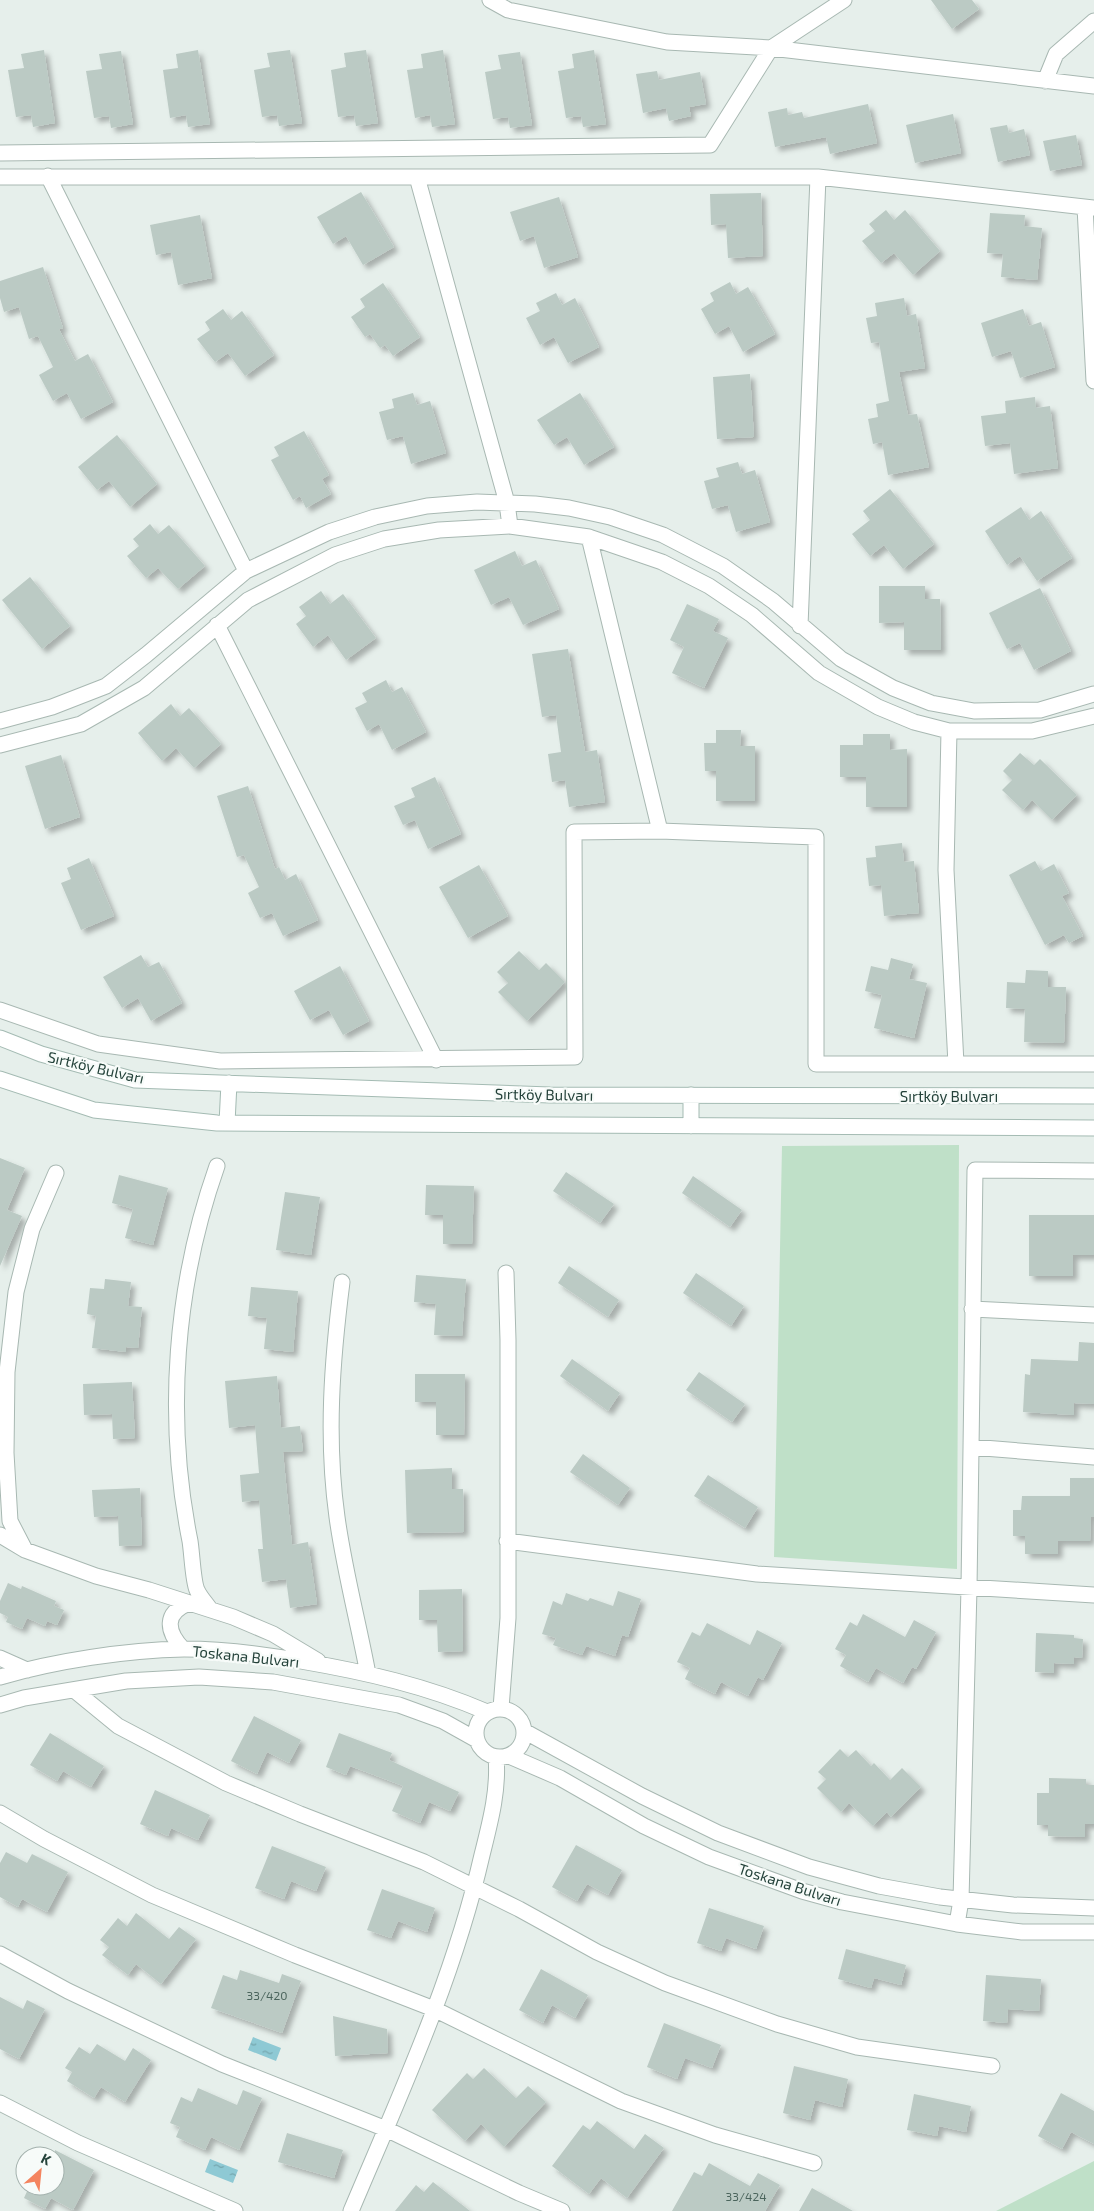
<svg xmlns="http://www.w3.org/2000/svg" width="1094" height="2211" font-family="'Exo 2',sans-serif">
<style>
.green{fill:#bfe0c8}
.water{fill:url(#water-ripples)}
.building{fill:#bbcac4;filter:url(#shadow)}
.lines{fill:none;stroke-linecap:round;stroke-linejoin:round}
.minor-casing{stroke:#a8b8b2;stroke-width:17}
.secondary-casing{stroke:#a4bbb3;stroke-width:17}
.minor{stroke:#fff;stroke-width:15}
.secondary{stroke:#fff;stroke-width:15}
.labels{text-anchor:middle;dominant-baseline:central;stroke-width:4.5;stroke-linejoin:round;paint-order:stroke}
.number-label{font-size:12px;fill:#4a645c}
.street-label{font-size:15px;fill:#24423a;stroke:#f7fbf9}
</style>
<defs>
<pattern id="water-ripples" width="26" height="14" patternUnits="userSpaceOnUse" patternTransform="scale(1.25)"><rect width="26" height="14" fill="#8ec9d4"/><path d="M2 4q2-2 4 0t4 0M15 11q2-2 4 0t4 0" fill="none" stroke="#74a5ad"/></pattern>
<filter id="shadow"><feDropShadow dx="4.5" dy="4.5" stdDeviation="2.5" flood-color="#0004"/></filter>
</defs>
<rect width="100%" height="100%" fill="#e6efeb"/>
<path class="green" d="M959,1145L957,1569L774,1557L782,1146Z
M1094,2161V2211H996Z"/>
<path class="water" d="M253,2037L281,2048L276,2061L248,2050Z
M210,2159L238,2170L233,2183L205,2172Z"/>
<path class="building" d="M931,0H972L979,9L952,29Z
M44,50L55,123L33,127L31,115L16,117L8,70L24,68L21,54Z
M198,50L210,124L188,127L186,115L170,118L163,70L178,68L176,54Z
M290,50L302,123L279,126L277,115L262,117L254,70L270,67L267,53Z
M366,50L378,123L356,126L354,115L338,117L331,70L346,67L344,53Z
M443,50L455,124L432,127L430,115L415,118L407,70L423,68L421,54Z
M594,50L606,124L583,127L581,116L566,118L558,71L574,68L572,54Z
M121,51L133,124L111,128L109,116L94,118L86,71L102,69L99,54Z
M520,52L532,125L510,128L508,117L493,119L485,72L501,69L498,55Z
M657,71L659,80L700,72L706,104L689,107L691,116L669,121L666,108L643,113L636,74Z
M868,104L877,143L830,154L826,137L775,147L768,112L787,108L788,115L802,112L804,118Z
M953,114L961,153L915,163L906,125Z
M1007,125L1009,133L1024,129L1030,155L998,162L990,128Z
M1076,135L1082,165L1050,171L1043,141Z
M361,192L394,247L363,265L346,236L333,244L317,217Z
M761,193L763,256L728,258L726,224L711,225L710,194Z
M559,197L578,257L544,268L534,236L520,241L510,212Z
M886,210L894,220L905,210L940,251L913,275L894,253L881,263L862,241L875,231L869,224Z
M990,213L1025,215L1024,226L1042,228L1037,280L1001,277L1003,254L987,253Z
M200,215L212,278L178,285L171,252L156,255L150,225Z
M43,267L63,328L59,329L75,361L88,354L113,402L81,419L67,393L53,401L39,375L53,367L38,336L29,339L19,307L4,312L0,298V281Z
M730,282L736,294L748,287L775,334L743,352L729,326L715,334L701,309L714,301L710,293Z
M383,283L420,337L393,356L385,345L380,348L370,334L365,337L351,317L365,307L360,299Z
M556,293L562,305L575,298L599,347L568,363L554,337L540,345L526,318L540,311L536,303Z
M904,298L907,316L916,314L925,368L899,372L908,415L917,414L929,467L888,475L882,442L873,444L868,419L878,417L876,404L889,401L879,342L871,343L866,318L877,316L875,303Z
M223,309L231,320L242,311L274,355L245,376L228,353L215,362L197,339L210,330L205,322Z
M1023,309L1029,326L1041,322L1055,367L1020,378L1011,351L992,357L981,323Z
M750,374L754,437L717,439L713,377Z
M413,393L417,405L430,401L446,453L411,464L403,436L387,440L379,412L394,408L392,399Z
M580,393L614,447L584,465L567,437L554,445L537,420Z
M1035,397L1036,408L1050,406L1058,468L1014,474L1010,443L985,446L981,416L1006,413L1005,401Z
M304,431L329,475L322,479L331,494L306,508L300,496L293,500L271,460L279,456L274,447Z
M117,435L157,484L130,507L109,481L97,490L78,467Z
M738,462L742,474L755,470L770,522L736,532L728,505L712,509L704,481L719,477L716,468Z
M890,489L934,544L903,569L884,545L870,556L852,534L870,520L863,511Z
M1021,507L1029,520L1041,511L1072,558L1037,581L1020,556L1007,565L985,531Z
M150,524L158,534L169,525L205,566L178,589L158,568L146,578L127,556L139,546L133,539Z
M515,551L522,566L536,560L559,609L523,625L509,597L491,605L474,570Z
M30,577L70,626L42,649L2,600Z
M879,586H925V599H940L941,650H904V622L879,623Z
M1040,588L1071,651L1034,670L1020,643L1007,649L989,613Z
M321,591L330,604L343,594L376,638L346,660L328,635L313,647L296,624L306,616L299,607Z
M687,604L719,619L713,631L728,638L704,688L672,673L684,647L670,640Z
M568,649L585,752L597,750L605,802L569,807L565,780L552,782L548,754L561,752L556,715L542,717L532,654Z
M386,680L392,692L402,687L426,732L392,750L379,724L367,731L355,708L367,702L362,693Z
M171,704L180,716L189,708L221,744L194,768L176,748L162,761L138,733Z
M716,730H741L740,746H755V801H716V771H705L704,743H716Z
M863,734H890V750L907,749V807H866V777H840V745H863Z
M1020,753L1034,765L1040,759L1077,795L1052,820L1032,800L1023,810L1002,790L1012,780L1003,771Z
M61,755L80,817L45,829L25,766Z
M435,777L461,834L428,849L415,820L403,825L394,806L415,797L411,788Z
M248,786L275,869L279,867L285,880L296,874L318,920L283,936L272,913L260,918L248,893L259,887L244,855L237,857L217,796Z
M902,843L904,862L914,861L919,913L884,916L881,885L869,886L866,858L876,857L875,846Z
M89,858L114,916L81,930L61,883L71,879L67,868Z
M1035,861L1041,871L1054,864L1069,893L1062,896L1083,936L1069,943L1064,935L1045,945L1009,875Z
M479,865L508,916L468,938L439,887Z
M519,951L539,970L546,963L565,982L527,1021L498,992L508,983L497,972Z
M141,955L148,967L159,962L182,1003L151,1021L138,998L122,1008L103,977Z
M891,958L913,964L909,979L927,983L914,1038L874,1028L882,995L865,991L871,966L888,970Z
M340,966L369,1021L343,1035L329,1010L310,1020L294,991Z
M1026,970L1048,971V987H1066L1064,1043L1024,1042L1025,1009L1006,1008L1007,982L1025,983Z
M0,1158L25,1168L7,1210L22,1216L0,1266Z
M566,1172L614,1204L600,1223L553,1191Z
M119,1175L168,1188L153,1245L125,1238L133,1209L112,1203Z
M693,1176L742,1210L730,1227L682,1193Z
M426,1185L474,1186L472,1244H443V1215H425Z
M285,1192L320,1197L311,1255L276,1250Z
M1029,1215H1094V1255H1073V1276H1029Z
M569,1266L619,1300L608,1317L558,1283Z
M696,1273L744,1306L731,1326L683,1293Z
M416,1275L466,1279L462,1336L434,1335L436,1304L414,1302Z
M105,1279L131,1282L128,1306L142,1307L138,1348L126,1347V1352L92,1348L96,1316L87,1314L90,1288L104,1289Z
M251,1287L298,1291L293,1352L264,1349L267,1318L248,1316Z
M1079,1342L1094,1343V1404L1074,1403V1415L1023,1412L1025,1374L1030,1375L1031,1359L1078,1361Z
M572,1359L620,1393L608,1411L560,1376Z
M699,1372L745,1404L732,1422L686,1390Z
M415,1374H465L464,1435H436V1402H415Z
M277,1376L281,1428L300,1426L303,1451L283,1452L292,1545L308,1542L317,1604L290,1608L286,1579L262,1582L258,1549H263L259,1500L242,1502L240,1475L259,1473L255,1425L229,1428L225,1381Z
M132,1382L135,1438L113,1439L112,1414L84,1415L83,1384Z
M583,1454L630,1488L618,1505L570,1472Z
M452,1468V1489H463L464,1532L407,1533L405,1470Z
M708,1475L758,1507L745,1528L694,1496Z
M1070,1478H1094V1517H1091L1090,1541H1058V1554H1025V1536H1013V1510H1021L1022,1496H1070Z
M140,1488L142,1545L119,1546L118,1516L94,1517L92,1490Z
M8,1583L21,1589L22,1586L56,1601L54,1606L64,1610L57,1625L47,1621L45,1626L27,1618L22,1629L6,1622L8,1617L0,1613V1601Z
M462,1589L463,1651L438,1652L437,1620H419V1590Z
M618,1591L641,1599L628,1637L622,1635L615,1656L586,1646L582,1655L553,1645L556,1638L542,1634L553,1601L562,1605L566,1593L588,1601L590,1598L613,1606Z
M863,1614L905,1637L914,1620L936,1632L916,1669L912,1667L903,1683L876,1668L868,1682L840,1666L846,1655L835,1649L850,1622L857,1626Z
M707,1623L750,1645L757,1630L782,1643L763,1680L758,1677L748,1696L721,1682L715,1694L685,1679L690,1668L677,1662L692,1632L700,1636Z
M1036,1633L1074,1635V1638L1083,1639L1082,1658L1074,1657V1664L1054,1663V1673L1035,1672Z
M254,1716L301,1740L289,1763L267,1752L257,1774L231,1761Z
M50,1733L104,1766L91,1787L63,1771L57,1781L30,1765Z
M339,1733L392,1753L389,1760L459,1792L450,1811L429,1802L420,1823L392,1811L403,1786L350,1766L346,1775L326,1767Z
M840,1749L848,1757L856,1750L871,1766L874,1763L890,1780L902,1768L921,1787L891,1817L887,1812L873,1826L849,1803L841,1812L817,1788L826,1779L818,1772Z
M1049,1778L1086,1779V1785H1094V1824H1085V1837L1048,1836V1825H1037V1793H1049Z
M155,1790L210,1815L198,1840L171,1828L168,1836L140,1824Z
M576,1845L622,1870L608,1895L587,1884L577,1901L552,1887Z
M272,1846L326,1867L316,1891L291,1881L284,1899L255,1888Z
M6,1852L27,1863L32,1854L68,1872L47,1912L22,1899L18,1907L0,1897V1863Z
M382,1889L435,1908L427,1932L398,1921L391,1938L367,1930Z
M709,1908L764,1926L756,1949L726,1938L721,1951L697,1943Z
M136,1913L169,1939L179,1927L196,1939L161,1984L136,1964L128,1975L102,1955L109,1947L100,1940L118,1918L127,1926Z
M846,1949L906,1965L901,1985L874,1978L871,1988L838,1979Z
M541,1969L588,1995L575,2018L552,2005L543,2023L519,2010Z
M240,1970L279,1983L282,1974L301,1981L282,2033L211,2008L223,1975L237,1980Z
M986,1975L1041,1979L1039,2011L1008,2009L1007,2023L983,2021Z
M0,1997L23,2009L27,2000L45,2009L19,2059L0,2049Z
M333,2016L387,2029L388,2053L335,2056Z
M664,2023L721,2045L712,2068L685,2058L677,2079L647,2067Z
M97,2044L125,2061L133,2048L151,2060L125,2102L101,2087L94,2098L67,2081L72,2072L65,2068L79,2047L90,2054Z
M794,2066L848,2079L842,2107L815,2100L810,2120L783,2113Z
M484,2068L516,2098L528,2086L546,2102L504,2147L481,2124L465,2141L432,2110L467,2073L473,2079Z
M198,2088L237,2105L243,2090L262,2098L239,2150L211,2137L205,2150L176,2137L180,2127L170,2123L181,2097L192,2102Z
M1061,2093L1094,2111V2144L1071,2132L1062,2149L1038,2136Z
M914,2094L971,2106L966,2132L939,2126L937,2136L907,2130Z
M597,2121L634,2149L645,2134L664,2148L627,2198L601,2178L589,2194L552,2166L583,2125L590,2130Z
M287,2133L343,2150L334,2178L278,2162Z
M55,2150L94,2170L73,2210L51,2198L45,2209L24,2198L29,2187L27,2186H55Z
M709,2163L750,2186L758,2173L780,2185L765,2211H672L694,2172L702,2176Z
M433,2182L470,2211H395L416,2185L424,2192Z
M812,2188L853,2211H799Z"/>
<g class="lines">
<g class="minor-casing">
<path id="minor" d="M490,0L508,10L667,42L771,48L1094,86
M1045,81L1056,54L1094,21
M0,153L710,145L771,48L844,0
M48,176L246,571
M0,177H818L1094,208
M417,177L507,503L510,526
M1085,207L1094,381
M589,537L660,831
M217,625L436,1060
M800,626L818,177
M0,721L52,707L106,686L146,655L246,571L329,532L375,517L427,506L477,502L535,504L569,508L610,517L663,535L723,566L773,601L841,659L893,688L931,703L974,711L1040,710L1094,694
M0,745L81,724L144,688L248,600L335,555L384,539L439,530L510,526L589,537L662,562L709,586L752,615L819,673L878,707L914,722L949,731H1032L1094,716
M0,1010L98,1044L220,1061L575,1057L574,832L660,831L816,837V1064H956L946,870L949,731
M956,1064H1094
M342,1282C332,1360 326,1438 337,1517C344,1569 358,1621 368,1674
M972,1309L1094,1315
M971,1447L1094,1457
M0,1535L25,1550L96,1576L149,1590L233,1617L273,1634L318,1661
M507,1541L757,1574L1094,1595
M25,1550L10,1521L6,1453L7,1372L16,1292L32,1229L56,1173
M210,1609C206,1603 200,1597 197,1590C193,1582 192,1553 190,1541C165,1417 175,1285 217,1166
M183,1649C166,1631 164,1613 189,1603
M0,1658L27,1670
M0,1677C55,1661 126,1650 184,1649C223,1649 262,1654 301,1661C365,1672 427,1686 487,1712
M74,1690L118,1726L226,1783L300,1814L424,1862L519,1909L597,1952L665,1983L777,2024L857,2047L992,2066
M0,1705L24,1698L126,1681L199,1677L273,1682L399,1705L443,1721L477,1740
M501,1708L508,1618V1340L506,1273
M476 1733a24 24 0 1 1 48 0a24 24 0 1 1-48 0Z
M524,1731L642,1796L718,1833L809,1867L879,1886L940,1897L1013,1905L1094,1908
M509,1756L560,1778L644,1826L709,1857L802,1891L842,1902L957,1924L1022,1932H1094
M0,1813L44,1839L152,1895L295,1955L434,2009L621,2101L715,2135L814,2163
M957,1924L961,1900L969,1588L975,1170L1094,1171
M0,1954L68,1991L222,2064L386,2129L519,2193L562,2211
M0,2103L78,2143L235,2211
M351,2211C400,2095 454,1978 482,1855C490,1823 499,1790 496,1757"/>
</g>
<g class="secondary-casing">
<path id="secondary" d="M0,1038L41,1054L135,1080L550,1095L1094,1096
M0,1079L94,1110L217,1123L1094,1128
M691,1095V1126
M227,1123L229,1083"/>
</g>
<use href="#minor" class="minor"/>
<use href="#secondary" class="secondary"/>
</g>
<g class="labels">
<g class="number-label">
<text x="267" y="1995">33/420</text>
<text x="746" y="2196">33/424</text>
</g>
<g class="street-label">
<text transform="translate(96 1067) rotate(13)">Sırtköy Bulvarı</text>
<text transform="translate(544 1094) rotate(1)">Sırtköy Bulvarı</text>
<text x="949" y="1096">Sırtköy Bulvarı</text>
<text transform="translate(246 1656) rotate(6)">Toskana Bulvarı</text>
<text transform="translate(790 1884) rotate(18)">Toskana Bulvarı</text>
</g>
</g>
<g transform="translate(40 2171) rotate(27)"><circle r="24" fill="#f7fbf9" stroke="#a3b1ad"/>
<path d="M0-4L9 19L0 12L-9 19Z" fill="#f4845f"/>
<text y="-8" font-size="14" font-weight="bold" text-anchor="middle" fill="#24423a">K</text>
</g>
</svg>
